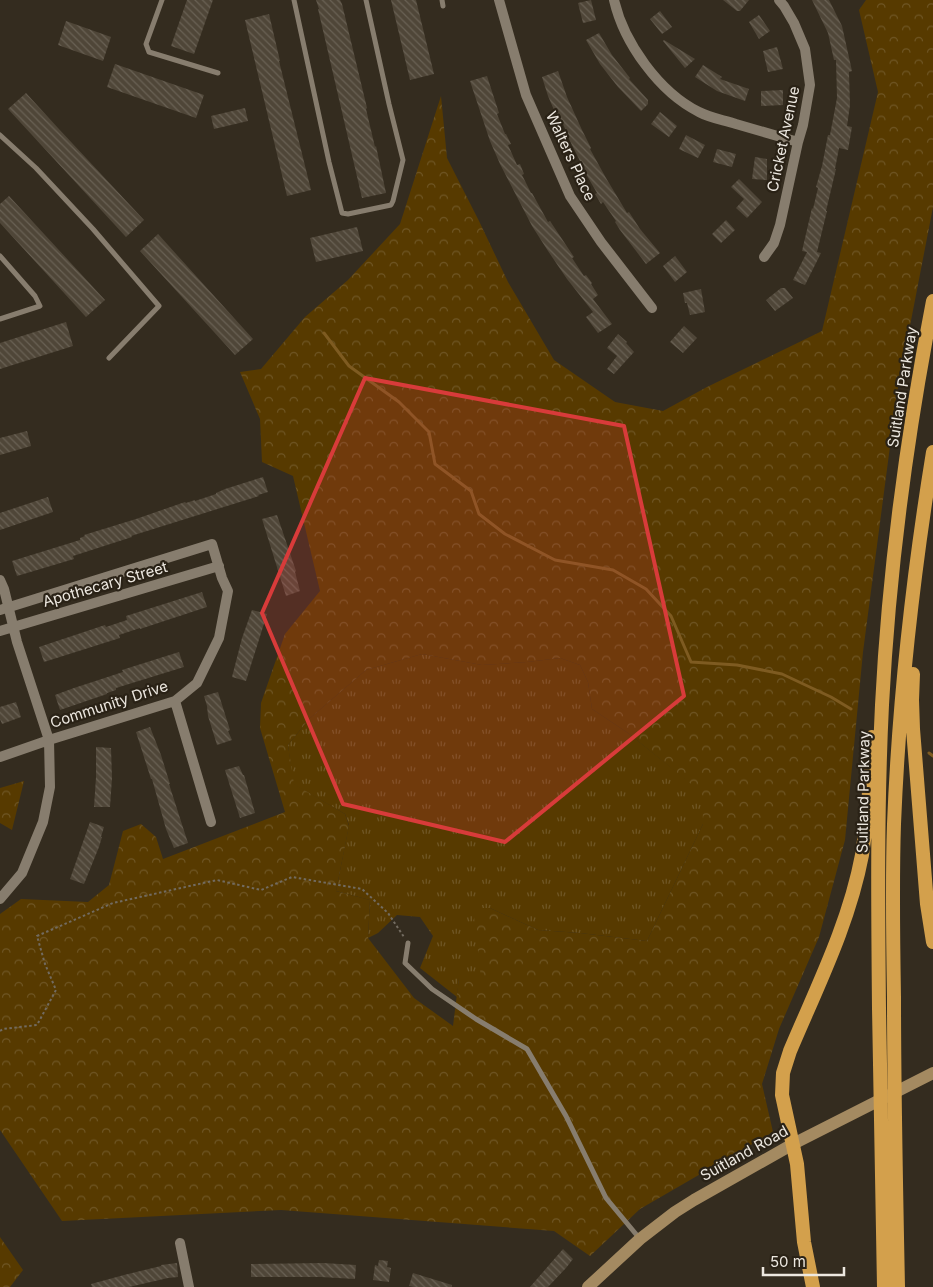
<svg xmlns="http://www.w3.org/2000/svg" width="933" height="1287" font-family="Inter,sans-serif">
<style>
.grass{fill:url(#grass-tufts)}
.forest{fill:url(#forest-crowns);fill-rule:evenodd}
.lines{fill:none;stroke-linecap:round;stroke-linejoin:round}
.stream{stroke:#7e5b21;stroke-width:3}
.building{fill:url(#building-back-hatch)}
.path{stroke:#726b60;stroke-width:2;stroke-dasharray:2.5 2.5;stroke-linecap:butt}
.service{stroke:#877d6e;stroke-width:5}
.minor{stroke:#877d6e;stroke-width:10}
.secondary{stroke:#a48a61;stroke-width:12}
.trunk{stroke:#d3a04c;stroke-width:14}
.marked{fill:#d83b3a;fill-opacity:0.2;stroke:#d83b3a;stroke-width:4;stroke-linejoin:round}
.labels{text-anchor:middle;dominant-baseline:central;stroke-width:4.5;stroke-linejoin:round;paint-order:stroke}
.street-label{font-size:15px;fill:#ede8e0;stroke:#2a2216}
</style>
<defs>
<pattern id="grass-tufts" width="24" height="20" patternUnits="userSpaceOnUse" patternTransform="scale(1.25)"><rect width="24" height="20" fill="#573a00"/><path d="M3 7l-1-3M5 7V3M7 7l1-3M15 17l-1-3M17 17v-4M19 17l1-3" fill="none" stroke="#6f5625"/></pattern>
<pattern id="forest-crowns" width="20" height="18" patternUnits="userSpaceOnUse" patternTransform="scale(1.25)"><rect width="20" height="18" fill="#573a00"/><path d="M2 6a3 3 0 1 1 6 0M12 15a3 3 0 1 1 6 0" fill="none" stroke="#6f5625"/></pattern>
<pattern id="building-back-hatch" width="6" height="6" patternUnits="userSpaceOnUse" patternTransform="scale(1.25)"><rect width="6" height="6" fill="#4f4638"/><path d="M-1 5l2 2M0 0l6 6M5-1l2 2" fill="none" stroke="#696154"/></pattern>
</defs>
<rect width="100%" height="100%" fill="#342c1f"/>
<path class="grass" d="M422,654L482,665L527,662L560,658L580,665L588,682L592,709L628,733L703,793V824L647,941L580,933L538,930L490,908L481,978H459L457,997L420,968L433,936L420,917L397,915L378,933L368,938L370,900L336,891L349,825L345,814L293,784L288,745L309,719L366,670Z"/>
<path class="forest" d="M866,0H933V207L897,393L863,652L845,840L819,937L779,1029L762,1084L773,1132L640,1209L590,1256L554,1231L281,1210L62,1221L0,1130V914L21,899L88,902L109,885L123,831L141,824L156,837L163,859L285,812L260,728L261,703L285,634L320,591L293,476L262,462L260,419L240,372L261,369L305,317L348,280L400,224L441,96L447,158L479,221L508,282L554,360L615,402L663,411L707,387L822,331L878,92L859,10ZM422,654L482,665L527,662L560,658L580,665L588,682L592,709L628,733L702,793L703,824L647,941L580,933L538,930L490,908H473L481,978H459L453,1026L414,998L368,938L370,900L336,891L349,826L345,814L294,784L288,745L309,719L366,670Z
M24,781L12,830L0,823V788Z
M0,1237L23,1270L10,1287H0Z"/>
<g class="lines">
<path class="stream" d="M324,333L349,366L399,402L429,432L435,464L471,491L479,514L505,534L555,560L613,570L646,589L671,616L691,662L737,665L782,674L831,697L851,709
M929,753L933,756"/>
</g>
<path class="building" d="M187,0H213L194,54L171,46Z
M316,0H340L342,4L367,108L366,109L370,126L375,147L376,146L386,193L362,198L318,9H319Z
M391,0H416L434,74L410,80Z
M591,0L596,20L583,23L578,3Z
M723,0H749L740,11H737Z
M812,0H829L842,26L852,71L849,72L850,105L847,126L852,127L848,150L839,148L835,169H836L826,211H827L817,252L821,253L805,285L793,280L807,252L802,251L812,208L813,209L818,188L816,187L822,166L828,135H830L837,98L836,60H834L828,33Z
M660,11L672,27L662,34L650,19Z
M269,14L280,61H279L311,190L287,196L245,20Z
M759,15L770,31L759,39L749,22Z
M66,21L111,37L103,61L58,45Z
M599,33L612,55L630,78L629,79L648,100V104L641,111L618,87L600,64L586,40Z
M664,40L695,59L685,68L663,41Z
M777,47L783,69L768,72L763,51Z
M115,64L204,95L196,118L107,87Z
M703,65L722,77L720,79L749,89L745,101L717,91L695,77Z
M558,71L567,97L582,130L591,148L590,149L606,178L627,213L629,212L640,229L660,253L646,264L620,230L615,222L616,221L607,208L603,202L601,204L595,194L597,193L586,174L584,175L579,167L582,165L568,137H569L562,122L559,116L557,117L548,96L542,77Z
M487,76L499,113L497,114L505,134H506L511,144L508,145L517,165L520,164L524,174L522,175L531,193H532L548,222L550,221L574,257L572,258L584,276L586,275L592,283L591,284L598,295L593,299L612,324L598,333L586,317L593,312L567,279L548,251L532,226L500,164L490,141L470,81Z
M783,90V105L761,106V91Z
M26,93L58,128L144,220L126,237L8,109Z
M245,108L248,121L214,129L211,116Z
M660,112L677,126L669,137L651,124Z
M686,135L705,145L698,158L679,149Z
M717,149L736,154L732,167L713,162Z
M755,157L767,159V180L752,179Z
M739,179L762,202L747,218L736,208L744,199L731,187Z
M9,196L105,300L86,317L0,223V204Z
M726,220L735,230L721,243L712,234Z
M357,227L363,251L316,262L310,238Z
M158,234L253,339L235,355L140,251Z
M675,256L687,272L675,282L663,266Z
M781,288H785L793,298L775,311L766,300Z
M701,289L705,312L690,315L687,303H685L683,293Z
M66,322L73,346L0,369V343Z
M684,326L697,338L683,353L670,342Z
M618,334L627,342L626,343L634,352L614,374L607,369L617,356L607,348Z
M27,431L31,446L0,455V438Z
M263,477L268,492L258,495L259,496L131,536L132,537L73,556L74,559L17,576L12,561L80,540V538L85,536L84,535L136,519L185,502L186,503L195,500V501L216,494V493L225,489Z
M48,497L53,512L0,530V513Z
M277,515L296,571L295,572L300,591L286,596L262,519Z
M202,592L207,607L140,629V628L119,635L120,638L44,662L39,647L105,625L106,627L127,620L126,616Z
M252,610L267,614L246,681L232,677L242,638Z
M179,652L184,667L116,688V690L107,693V694L60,710L55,695L74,688L123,672L122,670Z
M218,692L230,730L228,731L232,740L217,745L208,716L207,706L204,696Z
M16,702L21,717L2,724L0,719V707Z
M150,727L161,755L170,784H169L188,843L174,848L166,829L152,779H151L136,732Z
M96,747L111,748L112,778L110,807H94L96,777Z
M239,766L243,775H244L255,813L240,818L225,770Z
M90,822L104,827L101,837H102L99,847L84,884L70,879Z
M563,1249L573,1259L566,1268L548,1287H530Z
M379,1260L388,1261L387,1267L391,1268L389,1282L373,1280L375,1265L378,1266Z
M177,1263L178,1277L168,1278L129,1287H92L91,1284L124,1275L161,1266V1265Z
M323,1263L356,1265L355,1279L321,1277H251V1264Z
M413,1273L452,1285V1287H414L409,1286Z"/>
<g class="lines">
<path class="path" d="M0,1031L3,1029L37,1025L56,990L45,964L37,936L113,903L217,880L261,890L292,877L362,889L388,913L404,937"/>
<path class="service" d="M162,0L146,44L149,52L218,73
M294,0L329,162L342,213L348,214L391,205L393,201L403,160L389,104L366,0
M442,0L443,6
M0,135L36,168L93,229L159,306L109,358
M0,256L35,296L40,306L0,319
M408,943L405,963L432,989L476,1019L527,1049L566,1116L606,1198L640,1239"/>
<path class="minor" d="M499,0L526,95L570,196L601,242L652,308
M614,0C624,43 659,92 699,112C710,118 724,120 736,124C756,130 777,136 798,142
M764,257L774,243L780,225L798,142L803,125L810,85L805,49L794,23L784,6L779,0
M0,580L4,589L17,642L49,740L50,787L43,822L22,873L0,899
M0,610L212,544L222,578L228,591L219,638L197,683L175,701L49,740L0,757
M0,631L219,566
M175,701L211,822
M180,1243L189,1287"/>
<path class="secondary" d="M588,1287L640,1239L675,1212L694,1200L793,1144L933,1073"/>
<path class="trunk" d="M913,674L912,700L913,729L927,904L933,942
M813,1287L804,1242L797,1164L782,1095L783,1073L790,1051C817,987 849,924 862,855C865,834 868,812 869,791C870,773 868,755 872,737
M884,1287C882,1194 881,1101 879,1008C878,907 877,806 882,705C889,569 907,434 933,301
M898,1287C896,1190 894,1093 894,997C893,939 892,882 894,824C899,699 913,575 933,452"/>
</g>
<path class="marked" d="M365,378L624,426L684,696L505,842L343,804L262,613Z"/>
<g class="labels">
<g class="street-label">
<text transform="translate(783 139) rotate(-78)">Cricket Avenue</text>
<text transform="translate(571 156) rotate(65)">Walters Place</text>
<text transform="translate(902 387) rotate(-81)">Suitland Parkway</text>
<text transform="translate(105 584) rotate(-16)">Apothecary Street</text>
<text transform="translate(109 704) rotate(-18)">Community Drive</text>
<text transform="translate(863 792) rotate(-89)">Suitland Parkway</text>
<text transform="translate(744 1153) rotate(-29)">Suitland Road</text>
</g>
</g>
<path d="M763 1267v8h81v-8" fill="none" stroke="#ede8e0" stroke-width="2.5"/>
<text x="770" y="1267" font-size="15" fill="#ede8e0" stroke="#2a2216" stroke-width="4" paint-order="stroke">50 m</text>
</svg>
